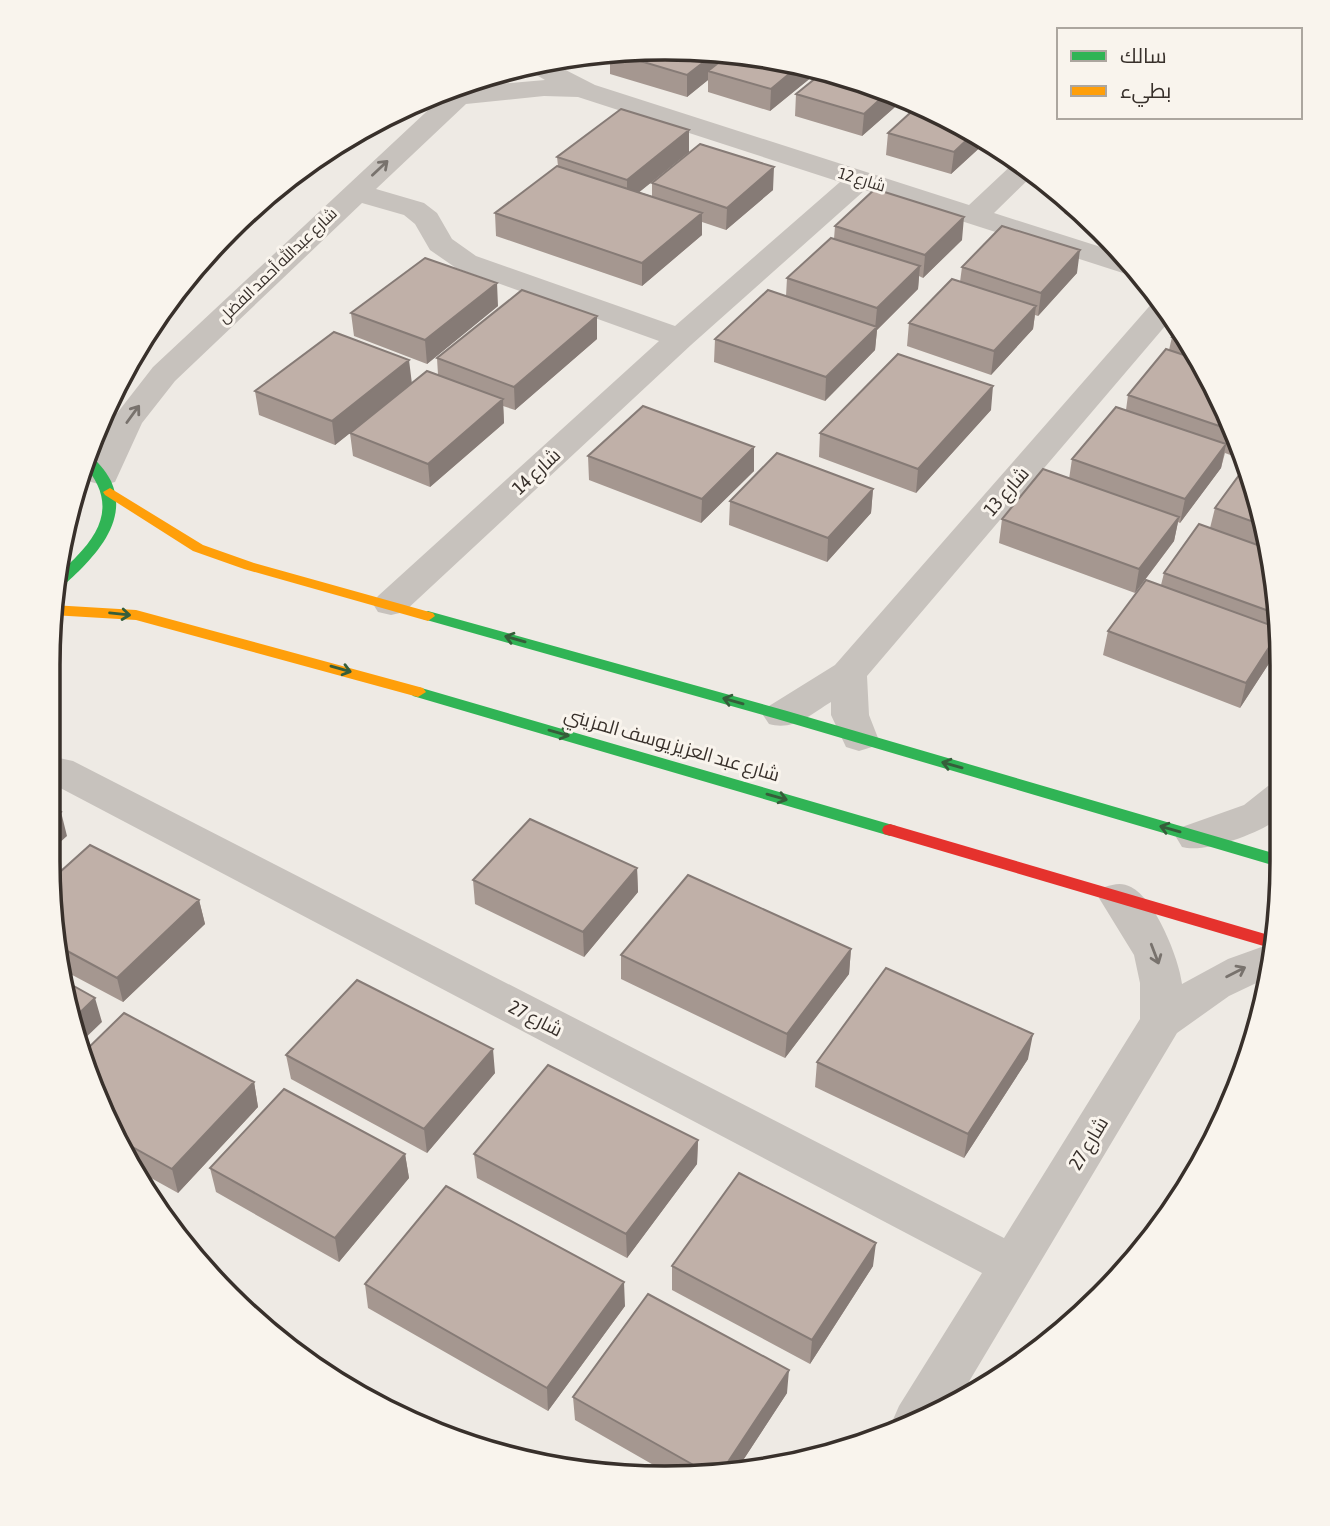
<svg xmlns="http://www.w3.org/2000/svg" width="1330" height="1526" font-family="'Asap Condensed',Cairo,sans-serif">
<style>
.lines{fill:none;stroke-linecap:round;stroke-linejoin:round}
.street{fill:#c7c2bd;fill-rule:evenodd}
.fast{fill:#30b455;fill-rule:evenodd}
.slow{fill:#ff9f0a;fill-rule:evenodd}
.jam{fill:#e5322d;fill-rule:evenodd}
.wall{fill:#a59790}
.shaded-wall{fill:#867b76}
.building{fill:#c0b0a8;stroke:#867b76;stroke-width:2}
.oneway{stroke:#78726d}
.oneway2{stroke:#355e3a}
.labels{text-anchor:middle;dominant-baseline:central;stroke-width:6;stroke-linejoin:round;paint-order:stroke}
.far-street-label{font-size:16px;fill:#38302b;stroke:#f9f4ed}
.street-label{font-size:19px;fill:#38302b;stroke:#f9f4ed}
.rim{fill:none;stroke:#38302b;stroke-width:3.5}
</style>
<rect width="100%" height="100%" fill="#eeeae4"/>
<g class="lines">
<path class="street" d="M548,61L595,85L969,205L1017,160L1036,172L994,213L1126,255L1142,276L1126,274L865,190L691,345L404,612L391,615L378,612L373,604L378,596L659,341L456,268L430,250L415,224L404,215L362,203L175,381L142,423L115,482L103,485L91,482L86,475L111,421L153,367L455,85L490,74L492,77L486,85L545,80L523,67ZM544,96L578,97L840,182L675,326L476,256L452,239L437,213L424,203L376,189L466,104Z
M277,187L283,193C275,205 261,220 245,216L258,200Z
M1159,299L1172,318L867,676L869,715L878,738L872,747L859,751L846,747L831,715V702C810,715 793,731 769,724L763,715L769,706L835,665L1154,301Z
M59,758L73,761L1004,1238L1140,1019V983L1134,955L1099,898L1105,887C1114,884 1122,882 1131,887C1155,899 1179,958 1182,984L1228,959L1273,943L1271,976L1229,996L1177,1033L955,1405L896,1431L892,1422L899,1406L982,1273L49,782V760Z
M1282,782V816C1263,832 1206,854 1182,847L1176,837L1182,827L1244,805L1268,786Z"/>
<path class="fast" d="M86,453C96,459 106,471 111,481C127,516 103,547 79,571C71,578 63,588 53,591C52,575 66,568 76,557C107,526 113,496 82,463Z
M428,611L787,711L1283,856L1282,868L777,719L423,619L421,616L423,613Z
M418,687L896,826L898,830L890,836L413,696L410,692Z"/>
<path class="slow" d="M110,488L203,545L254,563L433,613L435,616L428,621L244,569L193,551L105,495L103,492Z
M52,605L136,610L423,688L426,692L418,697L136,620L52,615Z"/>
<path class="jam" d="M890,824L1275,937L1274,949L884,834L882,830L884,826Z"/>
</g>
<path class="wall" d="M706,49L813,66V76L770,111L708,92V80L687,97L610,74V52Z
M827,69L903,98V100L862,136L795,116L796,94Z
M689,130V152L639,192L652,196V183L773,190L726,230L702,222V235L642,286L496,236L495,213L558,166L557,157Z
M888,133L987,141L951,174L886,155Z
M1055,188L1092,222L1065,214L1054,197Z
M835,226L962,240L923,278L919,276L918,289L877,330L875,350L825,401L714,362L715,339L786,296L787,278L834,239Z
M962,267L1077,273L1038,316L1035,315L1033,329L991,375L907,346L909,323L960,282Z
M498,306L427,364L354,336L351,313Z
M1180,328L1200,356L1244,454L1241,459L1225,453L1221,468L1180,523L1178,522L1174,541L1135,593L999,543L1002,519L1069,479L1072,459L1126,410L1128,395L1169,350L1172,337Z
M597,339L515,410L503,406L504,423L430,487L353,456L350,433L335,445L259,415L255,391L412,383L438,375L437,358Z
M991,410L916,493L819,457L820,433Z
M588,456L754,471L701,523L589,480Z
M1250,467L1281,624V642L1278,641L1275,654L1240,708L1103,655L1108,631L1161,585L1164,573L1210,528L1215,508Z
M873,489L871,513L827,562L729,525L730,501Z
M637,868L638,892L584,957L475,904L473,880Z
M50,881L199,900L205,924L123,1002L61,969Z
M851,949L849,974L785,1058L621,979V955Z
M286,1055L495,1073L427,1153L291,1079Z
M1028,1059L964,1158L815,1087L817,1062Z
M254,1082L258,1107L178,1193L133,1168L111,1135Z
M698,1140L697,1164L627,1258L477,1178L474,1154Z
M405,1154L409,1178L339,1262L216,1192L210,1168Z
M672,1266H873L810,1364L672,1290Z
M365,1284L625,1306L548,1411L368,1308Z
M787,1393L736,1471L705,1477L671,1475L575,1420L573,1397Z"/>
<path class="shaded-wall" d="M718,51L741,55L708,71V80L687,97V75Z
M801,64L813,66V76L770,111L771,89Z
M888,92L903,98V100L862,136L864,114Z
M689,130V152L627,202V180Z
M974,133L987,141L951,174L954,152Z
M774,167L773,190L726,230L727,208Z
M702,213V235L642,286V263Z
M964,217L962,240L923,278L925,255Z
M1080,250L1077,273L1038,316L1041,293Z
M920,266L918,289L877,330L875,350L825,401L826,377L875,329L877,308Z
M497,283L498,306L427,364L425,340Z
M1036,306L1033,329L991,375L994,351Z
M597,316V339L515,410L514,387Z
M409,360L412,384L335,445L332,421Z
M993,386L991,410L916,493L918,469Z
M503,399L504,423L430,487L428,464Z
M1226,444L1221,468L1180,523L1185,499Z
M754,447V471L701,523L702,499Z
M873,489L871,513L827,562L828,538Z
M1179,517L1174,541L1135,593L1139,569Z
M1281,629L1275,654L1240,708L1246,683Z
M61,812L67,836L47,854L48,823Z
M637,868L638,892L584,957L583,932Z
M199,900L205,924L123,1002L117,978Z
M851,949L849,974L785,1058L787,1034Z
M95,998L102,1022L78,1045L69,1023Z
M1033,1034L1028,1059L964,1158L968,1134Z
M493,1049L495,1073L427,1153L424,1129Z
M254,1082L258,1107L178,1193L172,1169Z
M698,1140L697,1164L627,1258L626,1234Z
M405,1154L409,1178L339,1262L335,1238Z
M876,1243L873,1266L810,1364L812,1340Z
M624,1282L625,1306L548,1411L547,1388Z
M789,1370L787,1393L736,1471L720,1474Z"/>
<path class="building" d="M706,49L718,51L687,75L610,52Z
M731,53L801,64L771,89L708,71Z
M827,69L888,92L864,114L796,94Z
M920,104L939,111L974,133L954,152L888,133Z
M621,109L689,130L627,180L557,157Z
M700,144L774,167L727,208L652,183Z
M557,166L702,213L642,263L495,213Z
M875,189L964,217L925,255L835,226Z
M1002,226L1080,250L1041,293L962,267Z
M831,238L920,266L877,308L787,278Z
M425,258L497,283L425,340L351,313Z
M952,279L1036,306L994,351L909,323Z
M522,290L597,316L514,387L437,358Z
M768,290L877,327L826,377L715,339Z
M1180,328L1190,343L1172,337Z
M334,332L409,360L332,421L255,391Z
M1166,349L1202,361L1234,431L1128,395Z
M898,354L993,386L918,469L820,433Z
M427,371L503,399L428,464L350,433Z
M643,406L754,447L702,499L588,456Z
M1116,407L1226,444L1185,499L1072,459Z
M777,453L873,489L828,538L730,501Z
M1248,463L1250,467L1262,525L1215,508Z
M1043,469L1179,517L1139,569L1002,519Z
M1199,524L1266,548L1280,615L1164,573Z
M1146,580L1281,629L1246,683L1108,631Z
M48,805L61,812L48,823Z
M530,819L637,868L583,932L473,880Z
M90,845L199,900L117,978L58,946L50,881Z
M688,875L851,949L787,1034L621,955Z
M886,968L1033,1034L968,1134L817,1062Z
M63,980L95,998L69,1023L68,1020Z
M357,980L493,1049L424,1129L286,1055Z
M124,1013L254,1082L172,1169L111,1135L81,1055Z
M548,1065L698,1140L626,1234L474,1154Z
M284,1089L405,1154L335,1238L210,1168Z
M1222,1107L1229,1110L1178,1205L1151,1236Z
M739,1173L876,1243L812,1340L672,1266Z
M446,1186L624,1282L547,1388L365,1284Z
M648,1294L789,1370L720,1474L713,1476L573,1397Z
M1060,1330L1063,1332L1056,1337Z"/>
<defs><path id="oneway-shaft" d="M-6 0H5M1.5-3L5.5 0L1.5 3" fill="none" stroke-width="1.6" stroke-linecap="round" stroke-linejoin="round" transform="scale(1.75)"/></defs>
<g class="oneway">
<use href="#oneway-shaft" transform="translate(380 168) rotate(-43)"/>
<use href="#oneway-shaft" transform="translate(133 414) rotate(-54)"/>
<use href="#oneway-shaft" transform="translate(1155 954) rotate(69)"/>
<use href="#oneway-shaft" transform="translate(1236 972) rotate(-27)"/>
</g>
<g class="oneway2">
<use href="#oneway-shaft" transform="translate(120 614) rotate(6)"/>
<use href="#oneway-shaft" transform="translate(515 639) rotate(-164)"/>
<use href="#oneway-shaft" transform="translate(341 669) rotate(16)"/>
<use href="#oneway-shaft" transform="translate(733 701) rotate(-164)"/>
<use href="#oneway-shaft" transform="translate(559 733) rotate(16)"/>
<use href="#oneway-shaft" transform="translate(952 765) rotate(-164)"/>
<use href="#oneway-shaft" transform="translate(777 797) rotate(16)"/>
<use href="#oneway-shaft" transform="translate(1170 829) rotate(-164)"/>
</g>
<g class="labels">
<g class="far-street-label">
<text transform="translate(862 179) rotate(17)">شارع 12</text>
<text transform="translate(277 265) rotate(-44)">شارع عبدالله أحمد الفضل</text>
</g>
<g class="street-label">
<text transform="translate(536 471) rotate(-43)">شارع 14</text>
<text transform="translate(1006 491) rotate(-49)">شارع 13</text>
<text transform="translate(672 744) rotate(16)">شارع عبد العزيز يوسف المزيني</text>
<text transform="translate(536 1018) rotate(27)">شارع 27</text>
<text transform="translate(1088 1143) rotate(-59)">شارع 27</text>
</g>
</g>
<path d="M0 0H1330V1526H0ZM665 60H665A605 605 0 0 1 1270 665V861A605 605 0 0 1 665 1466H665A605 605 0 0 1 60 861V665A605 605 0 0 1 665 60Z" fill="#f9f4ed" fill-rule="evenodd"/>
<path class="rim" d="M665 60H665A605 605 0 0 1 1270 665V861A605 605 0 0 1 665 1466H665A605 605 0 0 1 60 861V665A605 605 0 0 1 665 60Z"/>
<rect x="1057" y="28" width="245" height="91" fill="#f9f4ed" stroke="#aca69f" stroke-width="2"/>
<rect x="1071" y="51" width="35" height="10" fill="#30b455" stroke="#aca69f" stroke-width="2"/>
<text x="1120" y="63" font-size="21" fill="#38302b">سالك</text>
<rect x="1071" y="86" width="35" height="10" fill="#ff9f0a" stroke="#aca69f" stroke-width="2"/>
<text x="1120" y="98" font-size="21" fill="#38302b">بطيء</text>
</svg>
